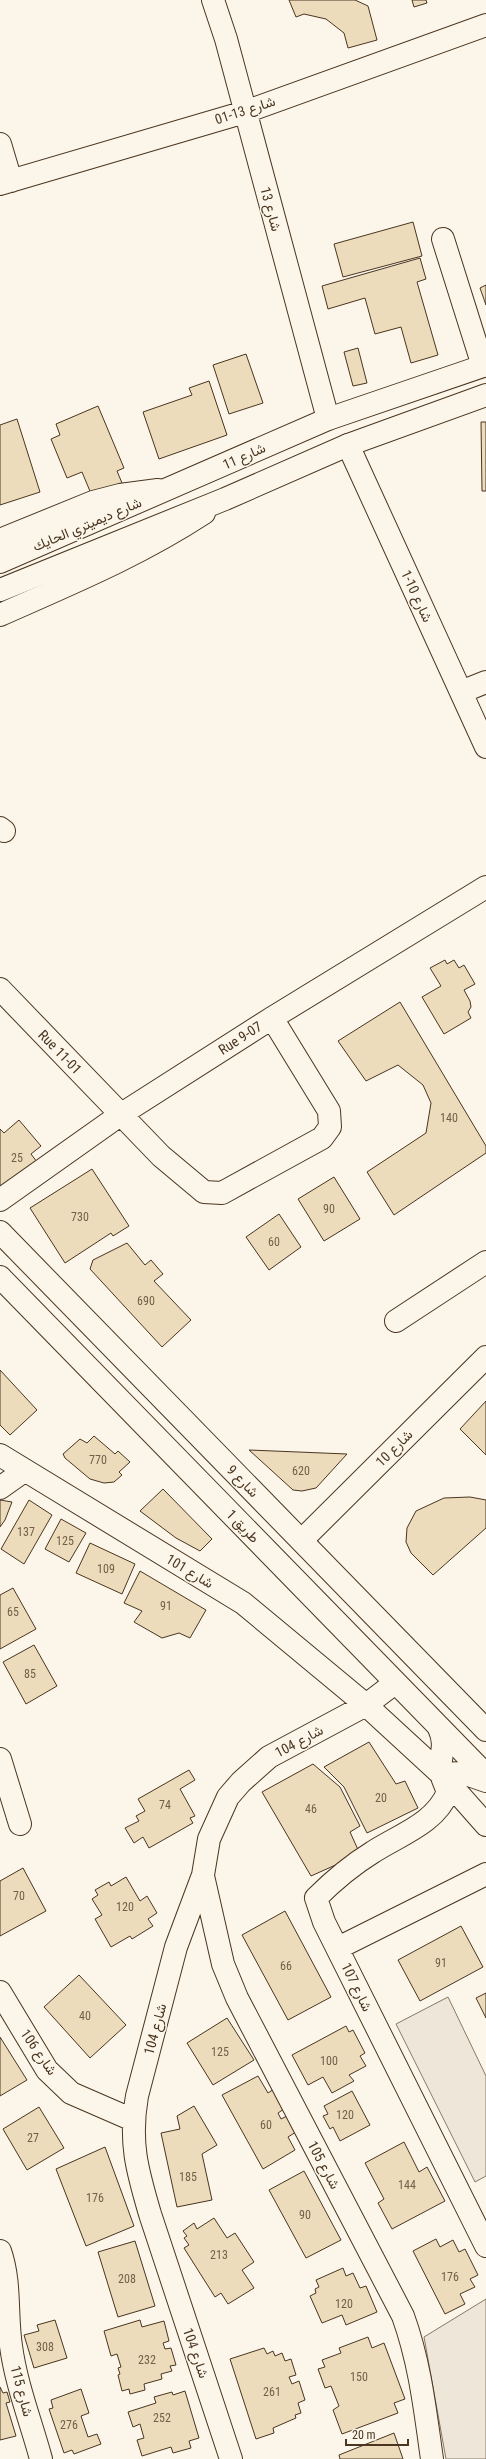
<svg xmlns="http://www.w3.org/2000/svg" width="486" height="2459" font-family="'Roboto Condensed',Vazirmatn,sans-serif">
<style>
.green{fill:#ede6d9;stroke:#887966}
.building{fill:#ecdcbc;stroke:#4a3520}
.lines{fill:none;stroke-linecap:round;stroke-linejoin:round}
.minor-casing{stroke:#4a3520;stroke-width:24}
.major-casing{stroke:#4a3520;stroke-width:24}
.minor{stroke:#fbf6e9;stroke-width:22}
.major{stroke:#fbf6e9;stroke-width:22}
.labels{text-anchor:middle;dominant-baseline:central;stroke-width:3;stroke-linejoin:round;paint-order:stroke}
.number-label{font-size:12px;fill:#725f47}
.street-label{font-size:14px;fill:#4a3520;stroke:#fbf6e9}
</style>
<rect width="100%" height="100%" fill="#fbf6e9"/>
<path class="green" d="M448,1997L486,2076V2176L475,2182L396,2024Z
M486,2299V2459H446L424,2337Z"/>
<path class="building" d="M289,0H355L368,6L377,40L348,48L344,33L326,19L304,14L296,17Z
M412,0H426L427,3L414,7Z
M413,222L422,256L343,277L334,244Z
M420,258L426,279L417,282L438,355L411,363L401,327L375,334L365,298L328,309L322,286Z
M486,285V305L480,288Z
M358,348L367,383L353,386L344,352Z
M246,354L263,403L229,414L213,365Z
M209,381L227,435L159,459L143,412L192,395L189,388Z
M98,406L124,468L117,471L122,483L92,496L82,472L67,478L51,439L60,435L56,424Z
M17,419L40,492L0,505V425Z
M481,422H486V491H482Z
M445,960L447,964L454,960L459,968L464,965L475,984L464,990L470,1001L471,1007L468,1012L471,1018L444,1034L422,997L441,986L430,968Z
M400,1002L486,1146V1153L394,1215L367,1172L426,1133L431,1103L423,1085L398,1065L366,1081L338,1041Z
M19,1120L41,1146L31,1154L37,1162L0,1189V1129L4,1133Z
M92,1169L129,1226L113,1236L111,1233L65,1263L30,1208Z
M334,1177L360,1219L324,1241L298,1199Z
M279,1214L301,1247L269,1270L246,1237Z
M127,1243L145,1265L151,1260L163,1274L154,1281L191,1320L162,1347L90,1269L93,1260Z
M0,1370L37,1410L10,1435L0,1425Z
M486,1401V1455L460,1429Z
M94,1436L115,1454L118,1451L130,1462L119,1472L122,1475L114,1482L104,1483L90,1479L65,1458L63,1454L80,1439L87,1443Z
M249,1450L347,1454L316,1488L302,1491L293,1490Z
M163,1489L212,1539L200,1551L176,1538L140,1511Z
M470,1497L486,1500V1528L433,1575L411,1553L406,1542L407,1528L416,1511L444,1498Z
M0,1500L12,1502L5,1520L0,1527Z
M29,1500L52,1515L24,1564L1,1549Z
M61,1519L86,1533L69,1562L45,1549Z
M90,1543L135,1564L122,1594L76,1573Z
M140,1571L206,1610L190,1638L179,1633L162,1638L134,1622L142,1611L124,1603Z
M13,1588L36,1629L0,1649V1595Z
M34,1645L57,1686L26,1704L3,1662Z
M369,1742L396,1784L405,1781L418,1808L367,1833L344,1787L324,1767Z
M313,1764L340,1787L360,1826L350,1832L360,1854L311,1876L262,1792Z
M189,1770L195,1780L180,1789L195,1816L190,1818L193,1823L149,1848L143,1837L134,1843L125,1828L139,1821L136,1816L145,1811L138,1799Z
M23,1868L46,1911L0,1936V1881Z
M126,1877L140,1901L147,1896L157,1913L148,1919L153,1926L132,1939L130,1936L111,1947L95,1919L102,1915L92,1899L98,1895L95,1890L109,1882L111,1886Z
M285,1911L331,1997L288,2020L242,1935Z
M461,1926L483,1967L420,2001L398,1960Z
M79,1975L126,2025L90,2058L44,2007Z
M486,1993V2018L476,1998Z
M227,2018L254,2060L213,2085L187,2043Z
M346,2026L349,2032L353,2030L365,2053L360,2056L366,2066L349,2075L354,2081L332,2093L323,2077L308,2085L292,2055Z
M0,2037L27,2080L0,2096Z
M258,2076L268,2093L274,2089L284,2109L278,2113L281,2119L287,2116L296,2132L288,2137L295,2150L263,2169L222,2095Z
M352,2091L370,2125L340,2141L333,2127L330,2129L323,2116L328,2114L324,2106Z
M194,2106L217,2145L202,2154L212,2200L177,2207L161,2133L180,2129L177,2116Z
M39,2107L64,2148L27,2170L3,2129Z
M404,2142L419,2172L427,2167L445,2201L392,2229L378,2203L384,2199L365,2163Z
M105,2147L134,2226L86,2246L56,2169Z
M304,2171L341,2240L306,2258L269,2190Z
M214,2218L227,2238L235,2233L254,2262L242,2270L254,2288L228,2304L221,2293L215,2297L184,2248L189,2245L184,2238L187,2236L183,2231L194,2223L197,2229Z
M436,2239L440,2247L453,2240L459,2252L465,2249L478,2275L470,2279L475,2287L460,2294L465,2304L445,2314L413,2251Z
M135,2241L155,2306L118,2317L98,2252Z
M343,2268L346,2276L353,2273L360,2288L366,2286L377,2312L346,2325L342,2315L322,2323L310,2296L316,2293L315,2289L319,2287L316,2280Z
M55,2320L67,2358L34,2368L24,2335L39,2331L37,2325Z
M140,2320L142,2327L164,2321L169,2341L163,2343L165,2349L171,2348L176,2365L170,2366L172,2371L161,2374L162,2379L144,2384L145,2390L130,2394L129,2389L122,2391L118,2375L120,2374L118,2368L121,2367L117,2354L111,2356L104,2331Z
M368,2337L372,2348L384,2343L405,2399L394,2403L398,2413L342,2434L333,2410L339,2406L331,2386L325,2388L318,2369L325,2367L322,2360L341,2353L339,2348Z
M264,2348L267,2354L273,2351L275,2356L282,2353L285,2361L291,2359L296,2375L289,2377L292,2384L299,2381L305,2400L298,2403L301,2413L295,2415L296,2418L273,2428L274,2433L256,2439L230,2359Z
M0,2387L3,2393L7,2392L10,2402L6,2403L16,2436L0,2440Z
M81,2389L89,2413L81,2416L88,2437L97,2434L101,2444L74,2454L72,2450L64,2453L49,2409L53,2408L51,2400Z
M185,2391L199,2438L189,2441L191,2448L173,2453L171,2447L142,2456L137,2440L144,2438L140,2424L133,2427L128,2412L156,2403L154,2397L172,2392L173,2395Z
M394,2433L403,2459H340L339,2455Z"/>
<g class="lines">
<g class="minor-casing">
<path id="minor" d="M213,0L226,39L328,419
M0,144L11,181
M0,184L245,112L486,25
M443,239L483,366
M348,445L486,747
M0,540L93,502L120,495L158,490
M0,615C72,583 138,556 204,513
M461,692L486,682
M0,828L4,831
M0,989L161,1156L204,1192L222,1193L322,1138L330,1127L329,1111L272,1018
M0,1200L120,1115L272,1018L486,887
M396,1321L486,1262
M0,1455L243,1603L366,1705L441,1774L486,1825
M0,1488L24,1471
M302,1540L486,1357
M439,1728C448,1748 438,1756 441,1774C443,1780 446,1787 448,1792C435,1824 399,1835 373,1852C352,1865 333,1881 316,1898L324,1922L486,2246
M0,1759L20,1824
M441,1774L463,1773L486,1781
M203,1876L223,1964L237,1998L403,2316C420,2363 425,2410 432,2459
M338,1948L486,1874
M0,1992L47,2070L71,2093L133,2120
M0,2251C11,2283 6,2314 11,2346C16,2384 31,2422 41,2459
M231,2459L150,2214C137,2170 129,2142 137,2096L176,1947L203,1875L209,1839L228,1797L241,1782L269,1757L366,1705L395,1683"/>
</g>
<g class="major-casing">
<path id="major" d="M0,562L328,419L486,365
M0,590L225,499L348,445L486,395
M0,1232L486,1730
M0,1277L486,1775"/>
</g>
<use href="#minor" class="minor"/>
<use href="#major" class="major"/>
</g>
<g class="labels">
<g class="number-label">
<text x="449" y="1118">140</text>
<text x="17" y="1158">25</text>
<text x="329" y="1209">90</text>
<text x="80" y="1217">730</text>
<text x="274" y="1242">60</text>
<text x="146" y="1301">690</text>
<text x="98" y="1460">770</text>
<text x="301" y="1471">620</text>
<text x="26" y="1532">137</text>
<text x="65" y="1541">125</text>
<text x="106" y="1569">109</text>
<text x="166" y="1606">91</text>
<text x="13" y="1612">65</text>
<text x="30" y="1674">85</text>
<text x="381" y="1798">20</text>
<text x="165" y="1805">74</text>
<text x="311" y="1809">46</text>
<text x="19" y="1896">70</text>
<text x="125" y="1907">120</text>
<text x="441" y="1963">91</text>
<text x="286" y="1966">66</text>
<text x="85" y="2016">40</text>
<text x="220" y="2052">125</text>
<text x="329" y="2061">100</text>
<text x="345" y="2115">120</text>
<text x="266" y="2125">60</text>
<text x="33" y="2138">27</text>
<text x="188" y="2177">185</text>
<text x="407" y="2185">144</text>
<text x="95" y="2198">176</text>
<text x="305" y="2215">90</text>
<text x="219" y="2255">213</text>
<text x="450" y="2277">176</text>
<text x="127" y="2279">208</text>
<text x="344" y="2304">120</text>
<text x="45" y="2347">308</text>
<text x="147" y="2360">232</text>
<text x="359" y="2377">150</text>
<text x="272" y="2392">261</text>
<text x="162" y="2418">252</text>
<text x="69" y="2425">276</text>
</g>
<g class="street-label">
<text transform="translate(245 110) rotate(-18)">شارع 13-01</text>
<text transform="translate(271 209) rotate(75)">شارع 13</text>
<text transform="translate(244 456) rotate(-24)">شارع 11</text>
<text transform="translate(87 524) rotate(-23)">شارع ديميتري الحايك</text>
<text transform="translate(417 596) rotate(65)">شارع 10-1</text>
<text transform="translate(240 1038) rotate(-33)">Rue 9-07</text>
<text transform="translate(60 1052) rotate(46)">Rue 11-01</text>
<text transform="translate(394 1448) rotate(-45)">شارع 10</text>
<text transform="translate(243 1481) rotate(46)">شارع 9</text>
<text transform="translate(243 1526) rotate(46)">طريق 1</text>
<text transform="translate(190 1571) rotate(31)">شارع 101</text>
<text transform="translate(299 1741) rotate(-28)">شارع 104</text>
<text transform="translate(357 1987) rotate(64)">شارع 107</text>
<text transform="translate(155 2029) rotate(-75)">شارع 104</text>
<text transform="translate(39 2052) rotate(55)">شارع 106</text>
<text transform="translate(324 2165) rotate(62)">شارع 105</text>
<text transform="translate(196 2353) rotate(71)">شارع 104</text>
<text transform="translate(22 2391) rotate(75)">شارع 115</text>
</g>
</g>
<path d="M346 2439v6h62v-6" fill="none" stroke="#4a3520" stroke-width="2"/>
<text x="352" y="2439" font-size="12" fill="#4a3520" stroke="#fbf6e9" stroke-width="3" paint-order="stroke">20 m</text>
</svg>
